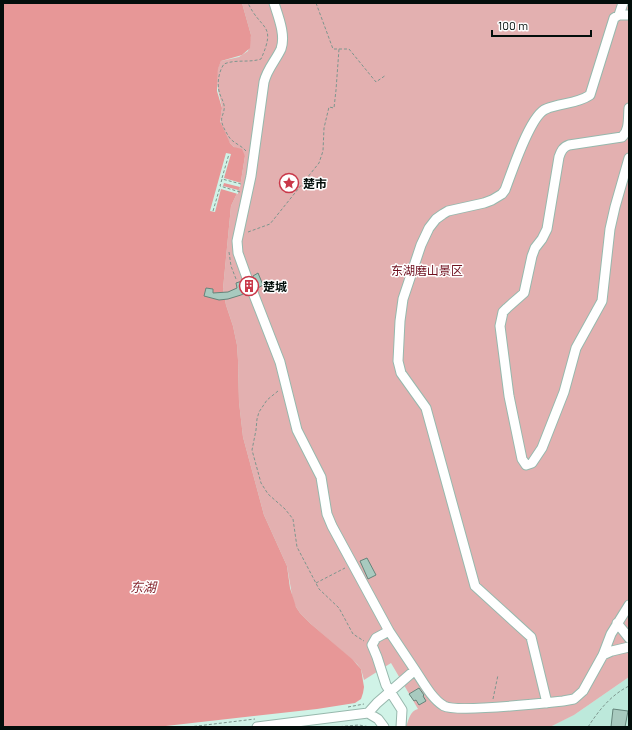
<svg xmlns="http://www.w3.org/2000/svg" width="632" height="730" font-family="Barlow,'Noto Sans SC',sans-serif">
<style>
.built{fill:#bde9db}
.green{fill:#e3b0b0}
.water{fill:#e79797}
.pier{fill:#d0f3e7}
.building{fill:#a8cabf;stroke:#64847a}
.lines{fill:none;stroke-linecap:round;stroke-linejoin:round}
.minor-casing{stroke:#97b8ad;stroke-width:11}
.path{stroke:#7d968e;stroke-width:1;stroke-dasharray:3 2;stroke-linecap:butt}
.minor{stroke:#fff;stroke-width:9}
.labels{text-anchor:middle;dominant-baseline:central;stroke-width:3;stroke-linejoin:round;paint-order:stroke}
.poi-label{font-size:12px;font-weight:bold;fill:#030e0b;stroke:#fff;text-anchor:start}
.park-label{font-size:12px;fill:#6f101f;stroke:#fff}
.water-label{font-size:13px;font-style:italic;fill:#862831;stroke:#fff}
</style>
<rect width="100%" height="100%" fill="#d0f3e7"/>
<path class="built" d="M629,677V727H550L574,715Z"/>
<path class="green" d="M242,3H629V677L574,715L550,727H406C409,719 410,711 418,709L391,663L364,680L361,669L357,664L311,624L300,613L296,607L293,601L287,566L264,515L243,437L239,402L238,360L237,345L233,326L226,305L223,289L231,206L240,187L245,156C240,152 235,148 231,144C227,140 220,123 220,118C221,113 223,109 221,103C218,88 213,76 221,61L239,57L248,51L251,35Z"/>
<path class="water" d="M3,3H242L251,35L250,48L242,55L221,61L218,69L217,82V91L222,108L220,121L230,143L234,147L242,149L245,156L240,187L231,206L223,289L226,305L233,326L237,345L238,360L239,402L243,437L264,515L287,566L290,588L296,607L300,613L311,624L352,659L361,669L364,687L363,693L361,699L355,703L317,709L157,727H3Z"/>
<path class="pier" d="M226,153L231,154L224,178L241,183L240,187L224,183L223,186L238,190V194L221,189L215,212L210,211Z"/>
<path class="building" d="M258,273L263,285L258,288L253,284L249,285L246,289L247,292L241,295L228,299L219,300L204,296L206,288L213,289V293L228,292L237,288L236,283L242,281L246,284L249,283L253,279V276Z
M367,558L376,575L368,579L360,561Z
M419,688L424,695L423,696L426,701L419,705L416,700L414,701L409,694Z
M613,709L628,711L625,727H611Z"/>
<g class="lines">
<g class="minor-casing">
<path id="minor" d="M619,15L623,3
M629,108C628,117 630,130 622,137L569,145C563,147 561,151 559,157L547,229L542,239L535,248L532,256L524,293L507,308L503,312L500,326L509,396L522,459L526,465L532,463L542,448L564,392L576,348L602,301L610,229L615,207L629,158
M247,278L238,253L237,241L251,176L264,82C267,69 276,60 281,49C286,35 278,16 274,3
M252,290L280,362L297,430L321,477L327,514L332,526L389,631L415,670
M617,623L629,638
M389,631L376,638L372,645L377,657L386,685L402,710L401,727
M603,655L612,651L629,647
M547,703L531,637L475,586L426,408L401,373L398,361L400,321L403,299L421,245L429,228L436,219L443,214L448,211L484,203L492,200L502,194L505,190C512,172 530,115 546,109C560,103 577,104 590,95L614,18L619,15H629
M368,713L377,703L415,670C423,682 432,699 444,706C457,713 544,703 563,701L574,699L583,691L603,655L611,634L629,605
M257,727L368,713L378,719L384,727"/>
</g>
<path class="path" d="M316,3L333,49H349L376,82L386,75
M246,151C241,145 233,143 229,137C226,132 220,123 222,117C223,113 225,110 224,105C223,100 220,96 219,91C217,82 219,71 224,64C236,59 249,63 261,59C277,23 261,31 248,3
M222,178L229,154
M240,192L220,186L222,179L241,184
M213,211L220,187
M248,232L270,224L319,163L323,151L324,128L329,107L334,108L336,90L339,49
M229,252L231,266L236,279H238
M278,391L267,400L259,412L257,419L256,430L252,450L261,483L268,494L285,509L293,519L297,547L319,589L339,608L353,634L364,641
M316,583L345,568
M493,699L498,675
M348,707L364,704
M189,727L255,719
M335,727L359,725L370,727
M588,727C599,710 611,695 629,686"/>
<use href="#minor" class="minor"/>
</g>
<defs>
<g id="sight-ring" transform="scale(1)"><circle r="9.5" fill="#fff" stroke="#c93849" stroke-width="1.5"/><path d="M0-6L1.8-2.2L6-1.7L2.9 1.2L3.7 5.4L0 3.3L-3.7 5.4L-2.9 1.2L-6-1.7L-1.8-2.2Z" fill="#c93849"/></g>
<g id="building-ring" transform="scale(1)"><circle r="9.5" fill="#fff" stroke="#c93849" stroke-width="1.5"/><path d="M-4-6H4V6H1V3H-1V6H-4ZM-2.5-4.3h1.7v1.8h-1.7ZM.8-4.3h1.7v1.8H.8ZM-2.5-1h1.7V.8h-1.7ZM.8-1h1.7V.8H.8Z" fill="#c93849"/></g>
</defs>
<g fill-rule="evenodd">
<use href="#sight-ring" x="289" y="183"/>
<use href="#building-ring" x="249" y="286"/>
</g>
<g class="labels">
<g class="poi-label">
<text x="303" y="183">楚市</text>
<text x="263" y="286">楚城</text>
</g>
<g class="park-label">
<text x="427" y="270">东湖磨山景区</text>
</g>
<g class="water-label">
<text x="143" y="587">东湖</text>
</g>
</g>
<rect width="632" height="730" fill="none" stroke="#030e0b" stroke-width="8"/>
<path d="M492 30v6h99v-6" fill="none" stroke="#030e0b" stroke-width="2"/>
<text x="498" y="30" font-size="12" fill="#030e0b" stroke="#ffffff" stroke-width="3" paint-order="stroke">100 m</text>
</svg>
